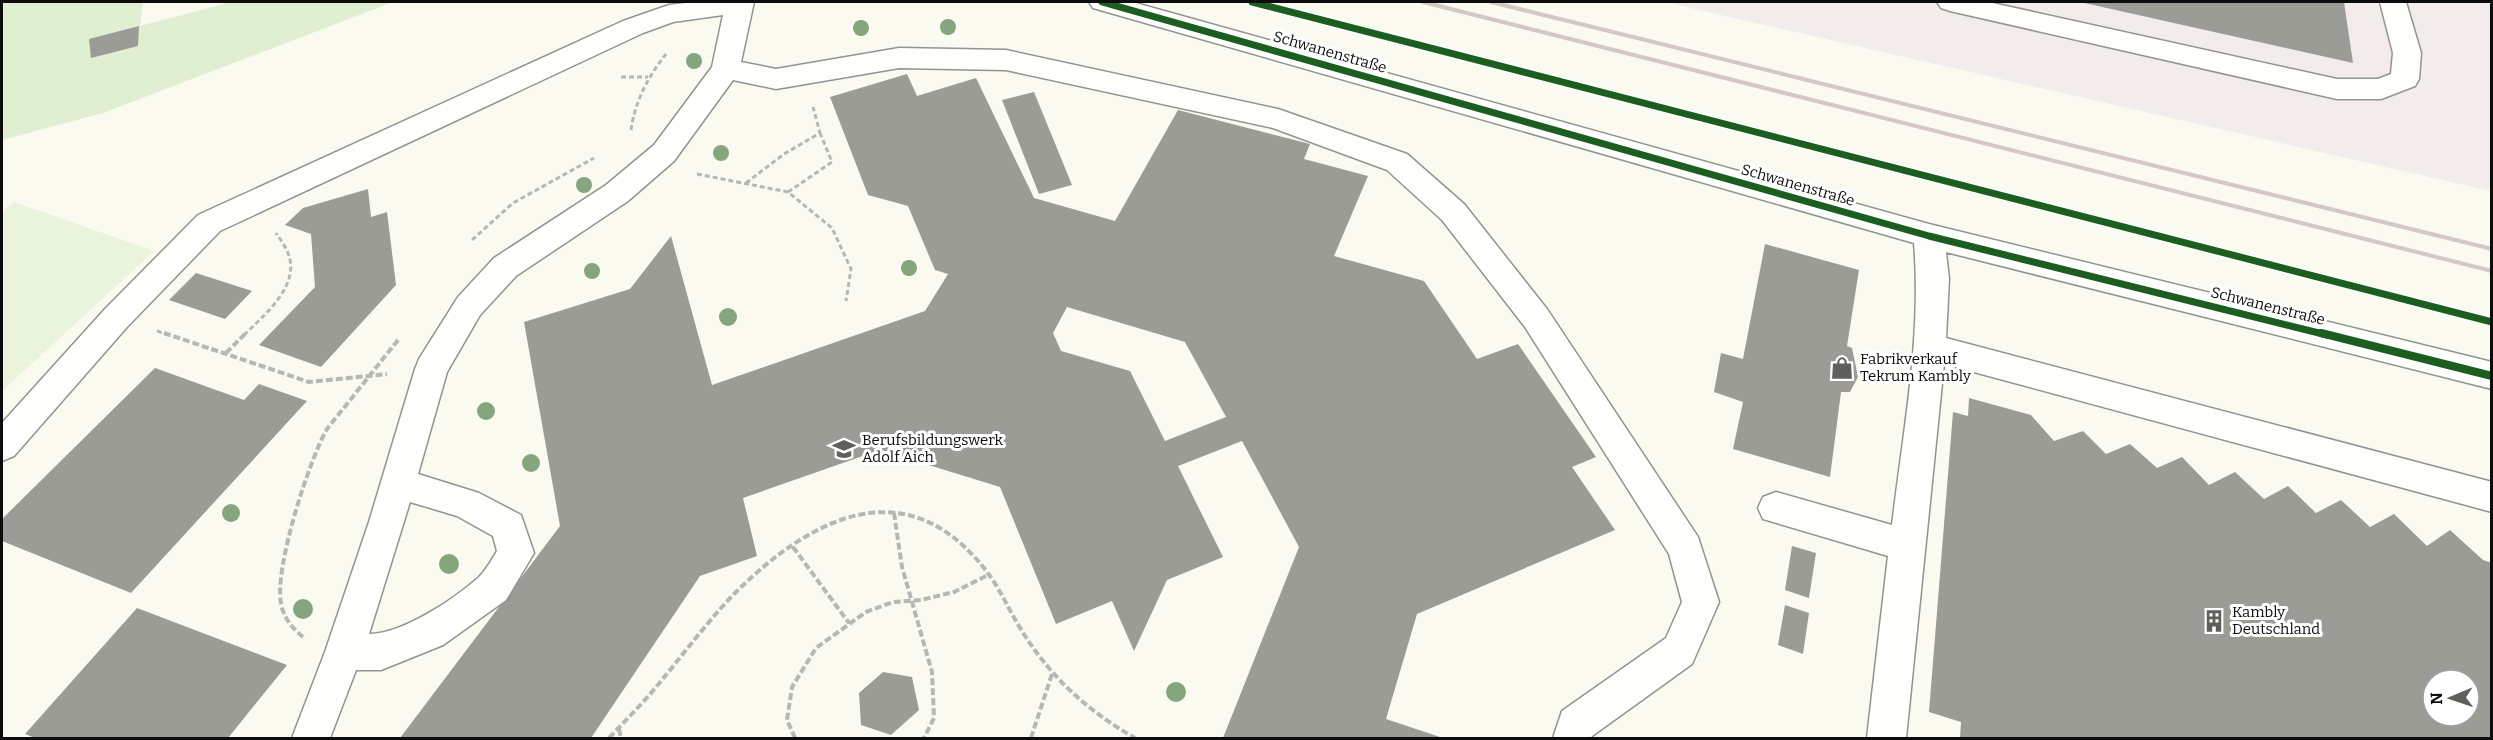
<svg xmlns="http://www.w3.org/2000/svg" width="2493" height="740" font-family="Bitter,serif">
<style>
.industrial{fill:#f2eced}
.green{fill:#e0efd2}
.pitch{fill:#eaf3db}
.building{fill:#9c9c96;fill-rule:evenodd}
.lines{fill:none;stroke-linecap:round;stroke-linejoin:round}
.minor-casing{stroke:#93938f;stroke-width:3}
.path-far1{stroke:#b7b7b5;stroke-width:3;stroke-dasharray:5 3;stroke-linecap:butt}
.path{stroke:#b7b7b5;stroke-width:4;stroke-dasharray:7 3;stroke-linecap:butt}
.minor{fill:#fefefd;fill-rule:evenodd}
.rail{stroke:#d5c7c5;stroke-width:4}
.cycleway-far1-casing{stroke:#fff;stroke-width:10}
.cycleway-casing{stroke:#fff;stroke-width:12}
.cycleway-far1{stroke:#1b5e20;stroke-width:7}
.cycleway{stroke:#1b5e20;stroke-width:8}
.tree{fill:#85a57e}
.labels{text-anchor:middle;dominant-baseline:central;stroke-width:6;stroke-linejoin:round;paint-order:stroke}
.street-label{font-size:15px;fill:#0c0c0c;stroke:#fff}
.poi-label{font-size:15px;fill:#0c0c0c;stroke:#fff;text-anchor:start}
</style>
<rect width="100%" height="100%" fill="#fafaf0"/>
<path class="industrial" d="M1664,2H2488L2492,7L2491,191Z"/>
<path class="green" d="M2,2H143L140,26L231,2H393L103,113L2,140Z"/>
<path class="pitch" d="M14,202L154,251L2,391V212Z"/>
<path class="building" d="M2080,2H2344L2353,63Z
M139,26L138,46L91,58L89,39Z
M907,74L917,96L976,78L1034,198L1115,221L1178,110L1310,144L1304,159L1368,176L1334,256L1424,281L1477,359L1518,344L1596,457L1572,467L1615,530L1417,614L1386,719L1443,738H1223L1299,547L1242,441L1178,466L1223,557L1167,580L1134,651L1112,601L1056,624L1000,487L880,450L743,498L757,556L700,576L591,738H400L560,526L524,322L630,289L671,236L712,385L925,311L948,274L935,270L908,206L868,195L830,97ZM1067,307L1185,342L1226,417L1165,441L1130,371L1061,351L1053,333Z
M1034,92L1072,185L1039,194L1002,100Z
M368,189L371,217L387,212L396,285L321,367L259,345L315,287L311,234L285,225L303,208Z
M1765,244L1859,270L1847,346L1852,348L1858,377L1850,392H1841L1830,477L1733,449L1743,402L1714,392L1721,353L1743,359Z
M196,273L252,291L225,319L169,300Z
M155,368L244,400L259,384L307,401L131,593L2,541V519Z
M1969,398L2031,415L2054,441L2083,431L2106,454L2130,444L2157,468L2182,457L2209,485L2235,472L2264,499L2288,486L2316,513L2341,500L2370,527L2394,514L2427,546L2450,530L2483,560L2492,563V738H1960L1961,722L1929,712L1953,412L1968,416ZM2433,680H2469V716H2433Z
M1792,546L1816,553L1809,598L1785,590Z
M1785,605L1809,613L1803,654L1778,645Z
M137,608L287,665L228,738H35L25,734Z
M883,672L912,677L919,710L891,735L861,725L859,693Z"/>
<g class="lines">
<g class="minor-casing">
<path id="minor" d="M694,2H754L741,62L776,69L899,48L1006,50L1278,109L1407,154L1464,204L1547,309L1698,537L1719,602L1692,664L1592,736L1591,738H1553L1562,711L1666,638L1682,602L1669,554L1525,327L1442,220L1387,170L1273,128L1006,70L899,68L776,89L733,80L674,161L628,201L516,276L480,315L447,372L418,474L479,493L521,515L534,553L506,600L443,645L381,670H356L330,738H292L325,652L369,522L415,369L419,359L458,297L494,258L606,185L654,145L712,67L723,15L673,22L643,33L220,231L127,327L14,456L2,461V423L105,309L198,215L623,21L669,5ZM410,502L457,516L493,536L497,551C492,559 486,570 479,577C453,600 402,634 369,634Z
M1089,2H1132L1929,224L2492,362V389L1946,252L1949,279L1946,338L2492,482V512L1944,364L1906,738H1867L1888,556L1763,519L1758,508L1763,497L1776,492L1892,525C1903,432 1922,336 1914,243L1093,8Z
M1937,2H1988L2337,79H2378L2391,74L2393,53L2380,2H2406L2421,53L2419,79L2415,86L2381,99H2337L1950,11L1941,8Z"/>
</g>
<path class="path-far1" d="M621,77H648
M631,130C635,101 648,77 666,54
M697,174L788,192L832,228L851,269L846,301
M746,183L784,154L820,133L813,107
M788,192L832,162L820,133
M472,240L513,203L594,158
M157,331L169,335
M244,335C264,315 301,286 288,253C285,246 280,239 276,233"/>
<path class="path" d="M164,333L309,382L387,374
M226,353L246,333
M894,513L902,567L932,672L934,718L924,738
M793,547L849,623
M303,637C292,628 283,617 281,603C274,569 309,460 327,429L398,340
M619,729L621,738
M609,738C627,719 645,701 661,681C685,652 708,621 734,594C811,517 907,467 987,572C1000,589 1008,608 1019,626C1048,675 1086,710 1135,738
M795,738L787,720L792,687L816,648L866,612L893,602L921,600L954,592L988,575
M1031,738L1052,674"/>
<use href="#minor" class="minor"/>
<path class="rail" d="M1423,2L2492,271
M1491,2L2492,249"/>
<g class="cycleway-far1-casing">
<path id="cycleway-far1" d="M1102,2L1929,236L2327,335
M1252,2L2492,322"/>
</g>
<g class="cycleway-casing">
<path id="cycleway" d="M2321,333L2492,376"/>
</g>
<use href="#cycleway-far1" class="cycleway-far1"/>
<use href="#cycleway" class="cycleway"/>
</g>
<g class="tree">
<circle cx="948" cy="27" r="8"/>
<circle cx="861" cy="28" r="8"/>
<circle cx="694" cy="61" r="8"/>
<circle cx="721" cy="153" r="8"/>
<circle cx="584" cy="185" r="8"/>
<circle cx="909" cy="268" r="8"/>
<circle cx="592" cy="271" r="8"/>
<circle cx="728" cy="317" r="9"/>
<circle cx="486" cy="411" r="9"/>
<circle cx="531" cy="463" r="9"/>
<circle cx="231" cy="513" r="9"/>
<circle cx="449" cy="564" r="10"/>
<circle cx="303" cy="609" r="10"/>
<circle cx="1176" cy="692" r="10"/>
</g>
<defs>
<g id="shop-bare" transform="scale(1.8)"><path d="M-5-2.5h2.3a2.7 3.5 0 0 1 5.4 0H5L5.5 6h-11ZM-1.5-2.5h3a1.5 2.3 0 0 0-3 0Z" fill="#5f5f5c" stroke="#fff" stroke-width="2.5" paint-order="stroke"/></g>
<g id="school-bare" transform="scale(1.8)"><path d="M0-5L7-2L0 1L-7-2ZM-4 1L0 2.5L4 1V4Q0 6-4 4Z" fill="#5f5f5c" stroke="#fff" stroke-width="2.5" paint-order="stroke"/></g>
<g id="building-bare" transform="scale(1.8)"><path d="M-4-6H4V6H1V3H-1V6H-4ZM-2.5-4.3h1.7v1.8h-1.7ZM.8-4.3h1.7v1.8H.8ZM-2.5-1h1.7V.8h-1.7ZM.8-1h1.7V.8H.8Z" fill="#5f5f5c" stroke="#fff" stroke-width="2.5" paint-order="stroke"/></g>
</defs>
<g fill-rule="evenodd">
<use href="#shop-bare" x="1842" y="368"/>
<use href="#school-bare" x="844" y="449"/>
<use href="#building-bare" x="2214" y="621"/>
</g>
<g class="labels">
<g class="street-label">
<text transform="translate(1330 52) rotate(16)">Schwanenstraße</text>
<text transform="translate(1798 185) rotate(16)">Schwanenstraße</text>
<text transform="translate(2268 306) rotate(14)">Schwanenstraße</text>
</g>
<g class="poi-label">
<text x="1860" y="359">Fabrikverkauf<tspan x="1860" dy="17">Tekrum Kambly</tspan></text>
<text x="862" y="440">Berufsbildungswerk<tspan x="862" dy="17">Adolf Aich</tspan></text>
<text x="2232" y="612">Kambly<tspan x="2232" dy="17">Deutschland</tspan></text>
</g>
</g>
<rect width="2493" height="740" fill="none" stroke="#0c0c0c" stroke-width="6"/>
<g transform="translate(2451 698) rotate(268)"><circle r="28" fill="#ffffff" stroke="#9e9e9e" stroke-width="1.5"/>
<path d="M0-4.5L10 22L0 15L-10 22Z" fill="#5f5f5c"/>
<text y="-9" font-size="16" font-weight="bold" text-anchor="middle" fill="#0c0c0c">N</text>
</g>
</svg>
